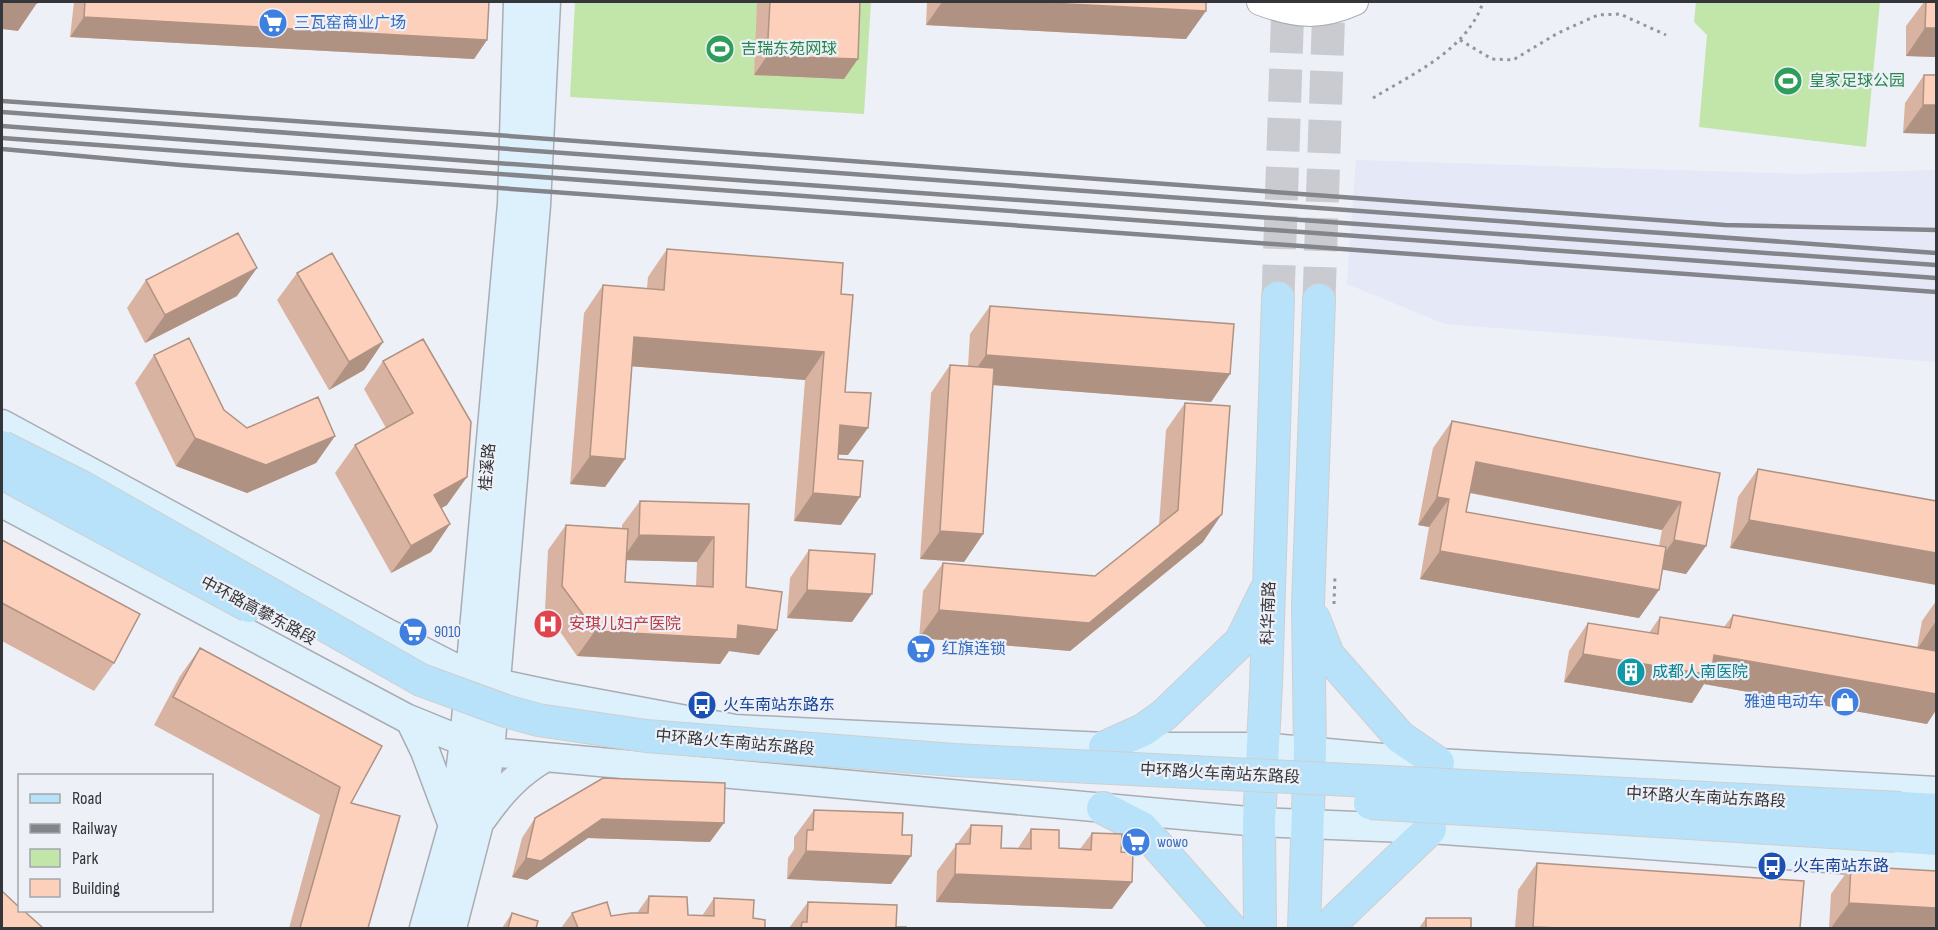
<svg xmlns="http://www.w3.org/2000/svg" width="1938" height="930" font-family="'Sofia Sans Condensed','Noto Sans SC',sans-serif">
<style>
.built{fill:#e4e8f7}
.green{fill:#c2e6aa}
.lines{fill:none;stroke-linecap:round;stroke-linejoin:round}
.trunk-tunnel{stroke:#c9cbd1;stroke-width:33;stroke-dasharray:33 16;stroke-linecap:butt}
.tertiary-casing{stroke:#aaacb3;stroke-width:28}
.secondary-casing{stroke:#aaacb3;stroke-width:31}
.primary-casing{stroke:#cfcfcf;stroke-width:34}
.path{stroke:#95969b;stroke-width:3;stroke-dasharray:3 4.5;stroke-linecap:butt}
.tertiary{stroke:#fff;stroke-width:26}
.secondary{stroke:#dcf1fc;stroke-width:28}
.primary{stroke:#b8e2f9;stroke-width:32}
.rail{stroke:#84858a;stroke-width:4.5}
.primary-bridge-casing{stroke:#cfcfcf;stroke-width:34;stroke-linecap:butt}
.primary-bridge{stroke:#b8e2f9;stroke-width:32}
.wall{fill:#d9b3a1;fill-rule:evenodd}
.shaded-wall{fill:#b09283}
.building{fill:#fcd0bb;stroke:#b09283;stroke-width:1.5}
.labels{text-anchor:middle;dominant-baseline:central;stroke-width:4.5;stroke-linejoin:round;paint-order:stroke}
.shop-label{font-size:16px;fill:#366cbe;stroke:#eef0f7;text-anchor:start}
.leisure-label{font-size:16px;fill:#27864d;stroke:#eef0f7;text-anchor:start}
.street-label{font-size:16px;fill:#353639;stroke:#eef0f7}
.health-label{font-size:16px;fill:#be3a42;stroke:#eef0f7;text-anchor:start}
.culture-label{font-size:16px;fill:#0d838f;stroke:#eef0f7;text-anchor:start}
.transit-label{font-size:16px;fill:#164399;stroke:#eef0f7;text-anchor:start}
</style>
<rect width="100%" height="100%" fill="#eef0f7"/>
<path class="built" d="M1356,160L1800,174L1936,170V362L1445,324L1347,284Z"/>
<path class="green" d="M575,2H871L864,114L570,97Z
M1696,2H1880L1866,147L1699,127L1707,35L1694,22Z"/>
<g class="lines">
<path class="trunk-tunnel" d="M1278,298L1288,2
M1319,300L1329,2"/>
<g class="tertiary-casing">
<path id="tertiary" d="M1260,2C1295,15 1320,18 1355,2"/>
</g>
<g class="secondary-casing">
<path id="secondary" d="M2,424L387,633L469,675L496,683L552,695L735,729L1105,747H1262L1438,763L1936,791
M2,503L406,718L490,752L1259,822L1430,829L1936,866
M410,720L425,751L452,823
M482,819C501,792 517,774 546,757
M424,928L453,825L464,742L512,204L518,2
M452,928L479,823L490,752L536,205L546,2"/>
</g>
<g class="primary-casing">
<path id="primary" d="M1314,619L1328,655L1400,737L1438,763
M1105,747L1143,730L1164,715L1241,641L1265,592
M1103,808L1142,828L1230,928
M1901,808L1936,810
M1896,836L1936,839
M1260,928L1259,822L1266,686L1278,298
M1304,928L1310,751L1308,604L1319,300
M1329,928L1337,918L1430,829"/>
</g>
<path class="path" d="M1460,40L1492,59L1513,60L1558,33L1598,15L1620,14L1666,35
M1373,98C1414,73 1467,50 1483,2
M1334,604L1335,575"/>
<use href="#tertiary" class="tertiary"/>
<use href="#secondary" class="secondary"/>
<use href="#primary" class="primary"/>
<path class="rail" d="M2,101L482,134L1725,225L1936,230
M2,112L1936,253
M2,126L483,162L1936,265
M2,138L1936,278
M2,149L181,165L1936,292"/>
<g class="primary-bridge-casing">
<path id="primary-bridge" d="M2,447L82,487L421,680L506,711L538,720L646,736L954,760L1901,808
M2,473L249,606
M1370,803L1896,836"/>
</g>
<use href="#primary-bridge" class="primary-bridge"/>
</g>
<path class="wall" d="M74,2H489L487,40L474,59L70,37Z
M757,2H860L844,79L754,75Z
M927,2H1206L1186,39L926,25Z
M1924,2H1936V57L1906,56V26Z
M1924,75L1936,134L1903,133L1905,103Z
M667,249L841,294L848,455H838L841,525L794,521L805,380L632,366L625,459L605,487L570,484L584,313L603,285L647,288L648,277Z
M297,273L383,342L364,370L329,390L277,300Z
M146,280L237,296L145,343L127,308Z
M990,306L1230,374L1211,402L993,385L983,534L964,562L920,559L931,393L950,365L968,366L970,334Z
M423,339L447,505L441,508L450,524L431,552L391,573L335,473L355,445L386,428L364,389L383,361Z
M154,355L247,428L335,436L316,463L247,493L176,466L135,383Z
M1185,403L1203,542L1070,651L919,638L923,591L943,563L1095,576L1159,525L1166,430Z
M1452,421L1720,473L1706,546L1686,574L1662,569L1659,590L1639,618L1420,579L1429,527L1418,525L1433,448ZM1469,493L1662,530L1659,546L1466,512Z
M1758,469L1936,501L1730,548L1738,497Z
M640,501L749,504L746,587L777,630L759,655L729,651L720,664L577,656L545,610L548,550L566,525L622,528V525ZM626,560L697,562L696,586L625,582Z
M2,540L114,663L94,691L2,641Z
M809,550L852,622L787,618L790,578Z
M1936,601V710L1927,724L1704,684L1692,703L1564,682L1569,651L1588,623L1649,633L1660,617L1724,627L1733,615L1917,648L1922,621Z
M200,648L382,746L351,803L368,928H289L320,815L154,725L180,676Z
M814,810L902,835L911,856L891,884L787,879L788,858L794,849V837Z
M535,818L710,842L588,838L527,880L512,877L522,838Z
M971,825L1001,848H1018L1031,829L1059,848L1080,849L1092,833L1112,909L936,902L937,871Z
M1537,863L1800,928H1515L1518,890Z
M1851,866L1936,928H1829L1831,894Z
M649,896L688,915L702,916L714,898L753,918L765,928H561L572,913L611,916L637,913Z
M808,902L896,927L906,928H789Z
M512,913L536,928H502Z
M1426,918L1471,928H1419Z"/>
<path class="shaded-wall" d="M2,2H25L37,3L18,31L2,29Z
M942,2H1029L1206,11L1186,39L926,25Z
M84,17L487,40L474,59L70,37Z
M1925,28H1936V57L1906,56Z
M767,56L858,59L844,79L754,75Z
M1923,105H1936V134L1903,133Z
M257,268L237,296L145,343L165,315Z
M634,337L824,352L805,380L615,365Z
M383,342L364,370L329,390L349,362Z
M986,355L1230,374L1211,402L966,383Z
M840,425L868,428L848,455L821,453Z
M335,436L316,463L247,493L176,466L195,438Z
M590,456L625,459L605,487L570,484Z
M1476,462L1681,502L1662,530L1456,490Z
M467,477L447,505L415,523L434,495Z
M813,493L860,497L841,525L794,521Z
M1437,497L1449,499L1429,527L1418,525Z
M1222,514L1203,542L1070,651L919,638L939,610L1089,623Z
M1749,520L1936,553V585L1730,548Z
M450,524L431,552L391,573L411,546Z
M940,531L983,534L964,562L920,559Z
M639,535L714,537L697,562L622,560Z
M1674,540L1706,546L1686,574L1654,568Z
M1440,551L1659,590L1639,618L1420,579Z
M807,590L872,594L852,622L787,618Z
M1936,621V653L1917,649Z
M738,625L777,630L759,655L729,651L720,664L577,656L595,631Z
M1583,654L1714,655L1936,694V710L1927,724L1704,684L1692,703L1564,682Z
M602,819L724,823L710,842L588,838L527,880L512,877L526,858Z
M806,851L911,856L891,884L787,879Z
M955,874L1132,882L1112,909L936,902Z
M1849,903L1936,908V928H1831Z
M1533,927L1559,928H1532Z"/>
<path class="building" d="M25,2H38L37,3Z
M85,2H489L487,40L84,17Z
M770,2H860L858,59L767,56Z
M1029,2H1206V11Z
M1926,2H1936V28H1925Z
M1924,75H1936V105H1923Z
M238,233L257,268L165,315L146,280Z
M667,249L843,263L841,294L853,295L845,392L871,393L868,428L840,425L838,459L863,461L860,497L813,493L824,352L634,337L625,459L590,456L603,285L664,290Z
M332,253L383,342L349,362L297,273Z
M990,306L1234,324L1230,374L986,355Z
M189,338L224,410L247,428L318,397L335,436L266,465L195,438L154,355Z
M423,339L471,422L467,477L434,495L450,524L411,546L355,445L413,413L383,361Z
M950,365L994,368L983,534L940,531Z
M1185,403L1230,406L1222,514L1089,623L939,610L943,563L1095,576L1178,510Z
M1452,421L1720,473L1706,546L1674,540L1681,502L1476,462L1466,512L1666,547L1659,590L1440,551L1449,499L1437,497Z
M1758,469L1936,501V553L1749,520Z
M640,501L749,504L746,587L782,592L777,630L738,625L737,639L595,631L562,586L566,525L628,529L625,582L713,587L714,537L639,535Z
M2,540L140,614L114,663L2,603Z
M809,550L875,554L872,594L807,590Z
M1733,615L1936,651V694L1714,655L1711,675L1583,654L1588,623L1658,634L1660,617L1730,628Z
M200,648L382,746L351,803L400,816L368,928H300L340,787L173,697Z
M603,778L725,783L724,823L602,819L541,861L526,858L535,818Z
M814,810L903,813L902,835H912L911,856L806,851L807,830H813Z
M971,825L1002,826L1001,848L1031,849V829L1059,830V848L1091,850L1092,833L1122,834L1121,852L1133,853L1132,882L955,874L956,844H970Z
M1537,863L1804,881L1800,928H1559L1533,927Z
M1851,866L1936,871V908L1849,903Z
M2,891L20,908V910H23L43,928H2Z
M649,896L687,897L688,915L714,916V898L754,900L753,918L765,920V928H578L572,913L607,902L611,916L631,913H648Z
M808,902L897,905L896,927H906V928H801L802,922H807Z
M512,913L538,921L536,928H508Z
M1426,918H1471V928H1426Z"/>
<defs>
<g id="supermarket-disc" transform="scale(1.5)"><circle r="9.5" fill="#3f7fe0" stroke="#eef0f7"/><path d="M-6-5.5h2.5l.6 2H6L4.5 2H-2.5L-4.4-4H-6ZM-1.5 3.2a1.3 1.3 0 1 0 .1 0ZM3 3.2a1.3 1.3 0 1 0 .1 0Z" fill="#fff"/></g>
<g id="stadium-disc" transform="scale(1.5)"><circle r="9.5" fill="#2e9e5b" stroke="#eef0f7"/><path d="M0-5a6.5 5 0 1 0 0 10a6.5 5 0 1 0 0-10ZM-3.5-1.8h7v3.6h-7Z" fill="#fff"/></g>
<g id="hospital-disc" transform="scale(1.5)"><circle r="9.5" fill="#e0444e" stroke="#eef0f7"/><path d="M-5-5h3v3.5h4V-5h3V5h-3V1.5h-4V5h-3Z" fill="#fff"/></g>
<g id="building-disc" transform="scale(1.5)"><circle r="9.5" fill="#0f9aa8" stroke="#eef0f7"/><path d="M-4-6H4V6H1V3H-1V6H-4ZM-2.5-4.3h1.7v1.8h-1.7ZM.8-4.3h1.7v1.8H.8ZM-2.5-1h1.7V.8h-1.7ZM.8-1h1.7V.8H.8Z" fill="#fff"/></g>
<g id="shop-disc" transform="scale(1.5)"><circle r="9.5" fill="#3f7fe0" stroke="#eef0f7"/><path d="M-5-2.5h2.3a2.7 3.5 0 0 1 5.4 0H5L5.5 6h-11ZM-1.5-2.5h3a1.5 2.3 0 0 0-3 0Z" fill="#fff"/></g>
<g id="bus-disc" transform="scale(1.5)"><circle r="9.5" fill="#1a4fb4" stroke="#eef0f7"/><path d="M-5-6H5V4H4V6H2V4H-2V6H-4V4H-5ZM-3.5-4V0h7V-4ZM-3.5 1.2v1.5H-2V1.2ZM2 1.2v1.5H3.5V1.2Z" fill="#fff"/></g>
</defs>
<g fill-rule="evenodd">
<use href="#supermarket-disc" x="273" y="23"/>
<use href="#stadium-disc" x="720" y="49"/>
<use href="#stadium-disc" x="1788" y="81"/>
<use href="#hospital-disc" x="548" y="624"/>
<use href="#supermarket-disc" x="413" y="632"/>
<use href="#supermarket-disc" x="921" y="649"/>
<use href="#building-disc" x="1631" y="672"/>
<use href="#shop-disc" x="1845" y="702"/>
<use href="#bus-disc" x="702" y="705"/>
<use href="#supermarket-disc" x="1136" y="842"/>
<use href="#bus-disc" x="1772" y="866"/>
</g>
<g class="labels">
<g class="shop-label">
<text x="294" y="23">三瓦窑商业广场</text>
<text x="434" y="632">9010</text>
<text x="942" y="649">红旗连锁</text>
<text x="1824" y="702" text-anchor="end">雅迪电动车</text>
<text x="1157" y="842">wowo</text>
</g>
<g class="leisure-label">
<text x="741" y="49">吉瑞东苑网球</text>
<text x="1809" y="81">皇家足球公园</text>
</g>
<g class="street-label">
<text transform="translate(488 467) rotate(-85)">桂溪路</text>
<text transform="translate(258 611) rotate(28)">中环路高攀东路段</text>
<text transform="translate(1269 613) rotate(-88)">科华南路</text>
<text transform="translate(735 743) rotate(5)">中环路火车南站东路段</text>
<text transform="translate(1220 774) rotate(3)">中环路火车南站东路段</text>
<text transform="translate(1706 798) rotate(3)">中环路火车南站东路段</text>
</g>
<g class="health-label">
<text x="569" y="624">安琪儿妇产医院</text>
</g>
<g class="culture-label">
<text x="1652" y="672">成都人南医院</text>
</g>
<g class="transit-label">
<text x="723" y="705">火车南站东路东</text>
<text x="1793" y="866">火车南站东路</text>
</g>
</g>
<rect width="1938" height="930" fill="none" stroke="#353639" stroke-width="6"/>
<rect x="18" y="774" width="195" height="138" fill="#eef0f7" stroke="#a4a6ab" stroke-width="1.5"/>
<rect x="30" y="794" width="30" height="9" fill="#b8e2f9" stroke="#a4a6ab" stroke-width="1.5"/>
<text x="72" y="804" font-size="18" fill="#353639">Road</text>
<rect x="30" y="824" width="30" height="9" fill="#84858a" stroke="#a4a6ab" stroke-width="1.5"/>
<text x="72" y="834" font-size="18" fill="#353639">Railway</text>
<rect x="30" y="849" width="30" height="18" fill="#c2e6aa" stroke="#a4a6ab" stroke-width="1.5"/>
<text x="72" y="864" font-size="18" fill="#353639">Park</text>
<rect x="30" y="879" width="30" height="18" fill="#fcd0bb" stroke="#a4a6ab" stroke-width="1.5"/>
<text x="72" y="894" font-size="18" fill="#353639">Building</text>
</svg>
